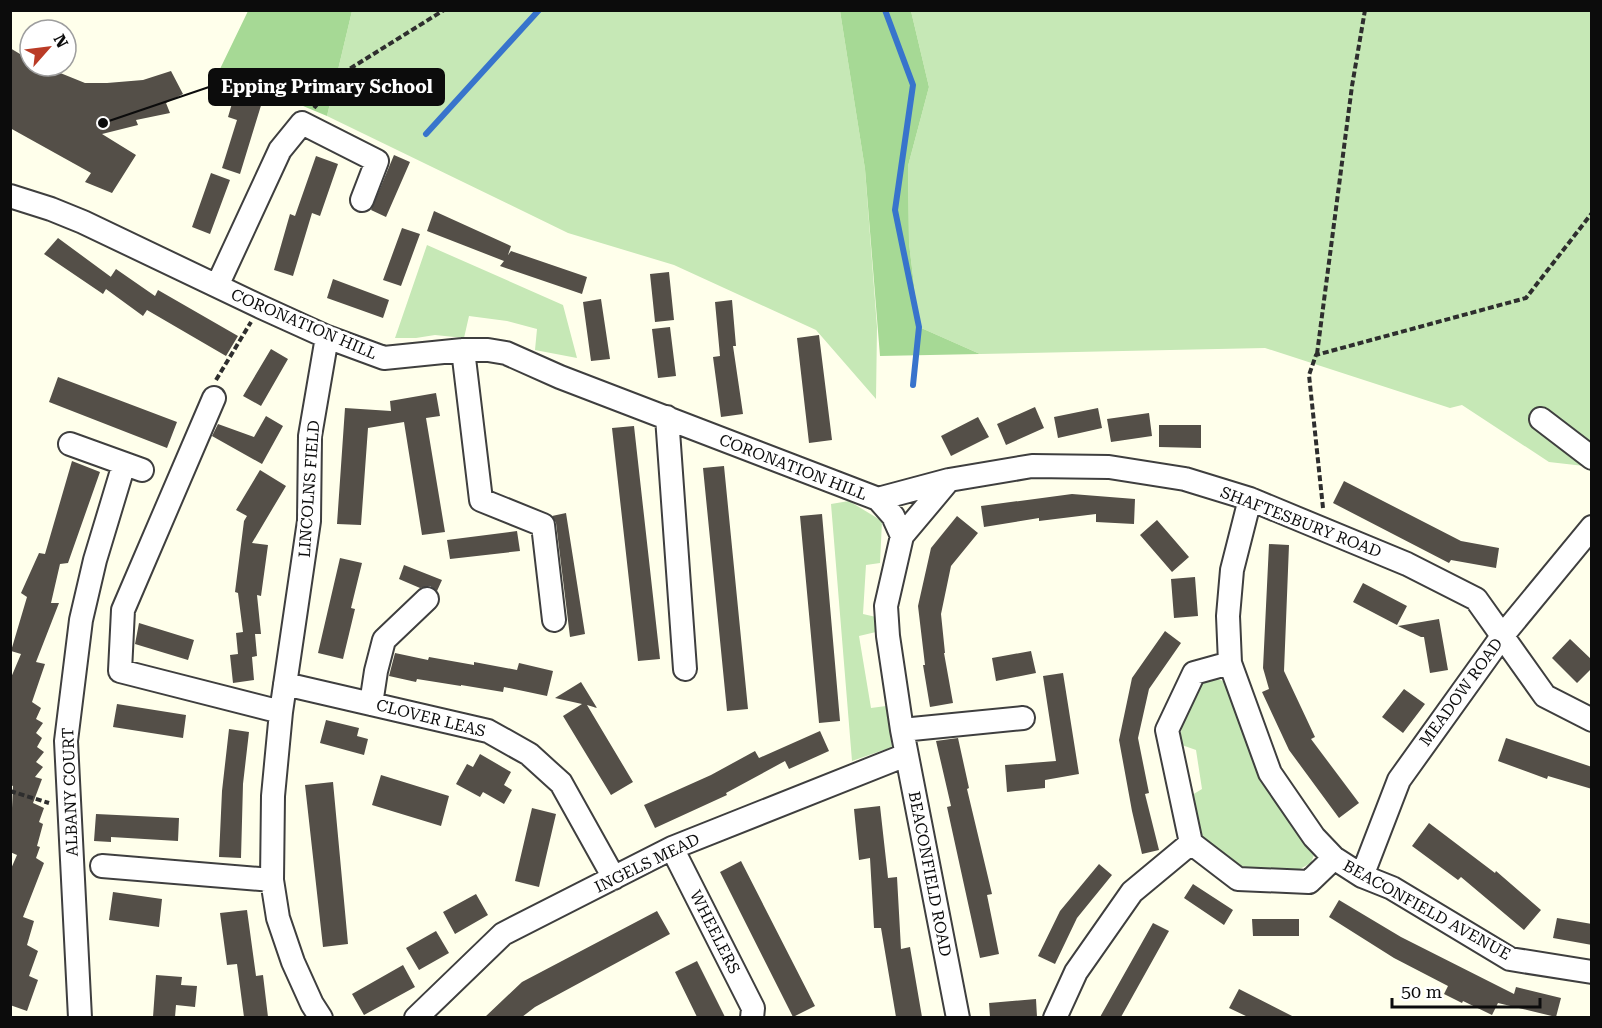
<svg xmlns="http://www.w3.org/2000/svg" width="1602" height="1028" font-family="'Roboto Serif',serif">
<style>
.green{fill:#c6e8b6}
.forest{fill:#a6d995}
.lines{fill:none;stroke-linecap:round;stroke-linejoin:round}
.stream{stroke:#3874cc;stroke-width:6}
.building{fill:#544f48}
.minor-casing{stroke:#3f3f3f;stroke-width:26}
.path{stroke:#2e2e2e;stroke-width:4;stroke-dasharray:6 3;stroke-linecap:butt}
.minor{stroke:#fff;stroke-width:22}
.labels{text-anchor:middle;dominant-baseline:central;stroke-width:6;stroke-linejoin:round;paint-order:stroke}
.street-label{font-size:16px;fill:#0c0c0c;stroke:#fff}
.leader{fill:none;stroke:#0c0c0c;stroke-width:2}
.callout-dot{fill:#0c0c0c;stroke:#fff;stroke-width:2}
.callout{fill:#0c0c0c;stroke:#0c0c0c;stroke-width:2}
.callout-label{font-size:18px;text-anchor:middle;font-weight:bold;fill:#fff}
</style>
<rect width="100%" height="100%" fill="#ffffeb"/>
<path class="green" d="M352,11H840L865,169L877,327L876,399L816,330L674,265L568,233L327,116Z
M911,11H1591V472L1584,466L1549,462L1462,405L1450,408L1265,348L980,354L919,327L909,243L908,166L929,87Z
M427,245L563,305L577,358L535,350L537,329L507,321L469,316L464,338L435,335L416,338H395Z
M849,501L882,521L880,563L866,565L863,614L876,617V632L859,636L871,708L886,706L892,747L852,761L831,504Z
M1208,675L1225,682L1315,852L1311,863L1298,870L1265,871L1238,865L1213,849L1198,833L1187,798L1202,789L1196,750L1179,744L1183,721L1194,686Z"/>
<path class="forest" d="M248,11H352L327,116L219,71Z
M840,11H911L929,87L908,166L909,243L919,327L980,354L880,356L865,169Z"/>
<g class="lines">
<path class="stream" d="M885,10L913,85L895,210L919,327L913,385
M426,134L539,10"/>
</g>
<path class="building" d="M10,48L30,60V66H43L85,83H107L143,80L171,71L183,94L166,103L170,113L136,120L138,125L102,134L136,155L112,193L85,182L91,173L10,128Z
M236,90L263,99L240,174L222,168L237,120L228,117Z
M394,155L410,162L386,217L371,210Z
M316,156L338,164L320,216L312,213L293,276L274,270L290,214L295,216Z
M211,173L230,180L210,234L192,227Z
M434,211L511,246L508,255L511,251L587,277L582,294L500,266L504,261L427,231Z
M402,228L420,234L401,286L383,280Z
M58,238L111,277L110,278L116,269L155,296L158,290L238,336L226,356L147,310L143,316L106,289L103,294L44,254Z
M669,272L674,320L655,322L650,274Z
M333,279L389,300L383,318L327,298Z
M601,299L610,359L591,361L583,302Z
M732,300L736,346H733L743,414L721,417L713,357L720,356L715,302Z
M670,327L676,376L658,378L652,329Z
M819,335L832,440L809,443L797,338Z
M271,349L288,359L261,406L243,396Z
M58,377L177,422L167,448L49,402Z
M436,393L440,416L426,418L445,532L422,535L404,422L368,428L361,525L337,524L345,408L391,411L390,401Z
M1035,407L1044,428L1006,445L997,424Z
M1098,408L1102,428L1058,438L1054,417Z
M1149,413L1152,436L1111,442L1107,419Z
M266,416L283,426L262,464L212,436L218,424L254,437Z
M978,417L989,437L951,456L941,436Z
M1159,425H1201V448L1159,447Z
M634,426L660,659L638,661L612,428Z
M72,461L100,472L68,563L60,564L51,603H59L36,662L45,664L32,702L41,708L36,719L43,723L36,733L42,738L37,747L44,752L36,762L43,767L35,777L42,779L33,803L44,808L39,822L43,824L37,846L40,847L36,858L44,863L23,917L34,921L27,945L38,951L29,976L38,980L27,1011L10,1005V871L17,855L10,852L13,786L10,785V680L21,654L11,651L27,597L21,593L39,553L45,554Z
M724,466L748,709L727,711L703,468Z
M260,470L286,486L252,543L268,545L261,596L257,595L261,634H255L257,656L252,657L254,680L233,683L230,655L238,654L236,633L243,632L238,593L235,592L244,521L247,516L236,510Z
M1344,481L1461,541L1499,548L1496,568L1451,560L1449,563L1333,503Z
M1072,494L1135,499L1134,524L1096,522V514L1039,521V518L984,527L981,506Z
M566,513L585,634L570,637L556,523L552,516Z
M822,514L840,721L819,723L800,516Z
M957,516L978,533L951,566L941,614L945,653H944L953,703L930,707L923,665H925L918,606L931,548Z
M1157,520L1189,557L1172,572L1140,535Z
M517,531L520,551L450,559L447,540Z
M1269,544L1289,545L1284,671L1315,737L1311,739L1359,803L1339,818L1289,750L1262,692L1269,689L1263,668Z
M340,558L362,563L351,608L355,609L343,659L318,653Z
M404,565L442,580L437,591L430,586L420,588L399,579Z
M1195,577L1198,616L1174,618L1171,579Z
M1363,583L1407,606L1397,625L1353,602Z
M1439,619L1448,670L1430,673L1424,637H1421L1398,626Z
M139,623L194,640L188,660L135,644Z
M1165,631L1181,643L1149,689L1138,738L1149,793L1145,794L1159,850L1142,854L1132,811L1119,740L1132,678Z
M1570,639L1592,660V668L1577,683L1552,658Z
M1031,651L1036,673L996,681L992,658Z
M395,653L428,660L429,657L474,665V662L517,670L519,663L553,671L547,696L504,687L503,692L461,685V686L417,679L416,682L389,676Z
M1063,673L1079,774L1045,780V788L1007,792L1005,765L1056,761L1043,676Z
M581,682L597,708L587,705L633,782L611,795L563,716L582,704L555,698Z
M1404,689L1425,704L1403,733L1382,717Z
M117,704L186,715L183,738L113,727Z
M326,720L359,728L357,736L368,739L364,755L320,743Z
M229,729L249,732L243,784L241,858L219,857L222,791Z
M820,731L829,751L789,769L785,761L726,793L727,795L655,828L644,805L711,775L755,751L759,758Z
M958,738L969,788L967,789L992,894L987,895L999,954L980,958L947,807L951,806L936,741Z
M1506,738L1592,767V789L1548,776L1547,779L1498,761Z
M480,754L511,772L504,785L512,790L504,804L483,792L480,797L456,784L467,764L473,767Z
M381,775L449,796L441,826L372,805Z
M333,782L348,944L323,947L305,785Z
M880,806L888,878L897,877L901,949L910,947L922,1017H896L881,928H874L870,858L859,860L854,809Z
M532,808L556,814L539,887L515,881Z
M96,814L179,818L178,841L111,837V842L94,841Z
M1429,823L1495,873L1496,871L1541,910L1524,930L1461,877L1458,880L1412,846Z
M741,861L815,1006L793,1017L720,872Z
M1099,864L1112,875L1077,918L1055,964L1038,956L1060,911Z
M1193,884L1233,910L1224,925L1184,898Z
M113,892L162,899L159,927L109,920Z
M476,894L488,915L455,934L443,912Z
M1339,900L1401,937L1514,994L1516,987L1561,998L1556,1017L1498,1003L1492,1015L1463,1001L1462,1003L1444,994L1448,986L1394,958L1329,917Z
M247,910L256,976L263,975L268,1017H244L237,964L227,965L220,913Z
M657,911L670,934L535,1007L522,1017H485L522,982Z
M1557,918L1592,924V945L1553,938Z
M1252,919H1299V936H1253Z
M1153,923L1169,931L1121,1017H1100Z
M436,931L449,953L419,970L406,948Z
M697,961L725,1017H697L675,972Z
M403,965L415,987L364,1015L352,994Z
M156,975L182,977L181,985L197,986L195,1007L176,1005L175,1017H153Z
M1239,989L1294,1017H1248L1229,1008Z
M1036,999L1037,1017H990L989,1003Z"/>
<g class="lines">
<g class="minor-casing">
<path id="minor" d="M10,196L51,209L83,222L261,307L327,337L384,358L463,350H488L506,353L560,377L878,499L893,516L902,536
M217,286L280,150L302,123L377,161L362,200
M463,350L481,500L543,525L554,620
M214,398L123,610L120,671L281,712
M667,417L685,669
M1541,419L1592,458
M70,444L142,470
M878,499L949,480
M1250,499L1232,570L1228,616L1230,663L1270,773L1314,837L1334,858L1362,876L1392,888L1510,959L1592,972
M1230,663L1194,673L1167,730L1191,843L1238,879L1309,882L1334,858
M285,684L488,731L529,754L561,783L614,878
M371,704L376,671L384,640L427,599
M902,730L1023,718
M672,848L753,1008L752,1018
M102,866L272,880
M1362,876L1399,780L1503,635L1592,527
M80,1018L66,741L81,620L95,560L124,464
M321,1018L312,1004L293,962L278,918L272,880L273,796L281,712L309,521L310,436L327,337
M416,1018L503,934L672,848L906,755
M958,1018L902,730L888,636L886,606L902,536L949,480L1032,466L1109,467L1185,479L1250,499L1407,564L1476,599L1545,696L1592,720
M1055,1018L1076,972L1132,892L1191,843"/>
</g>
<path class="path" d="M314,108L343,73L444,10
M1317,354L1352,86L1365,10
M216,380L251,322
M1323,508L1309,375L1316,355L1526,298L1592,213
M10,791L49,803"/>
<use href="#minor" class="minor"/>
</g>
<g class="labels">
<g class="street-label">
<text transform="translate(304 324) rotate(23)">CORONATION HILL</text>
<text transform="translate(793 467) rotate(21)">CORONATION HILL</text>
<text transform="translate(309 489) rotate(-86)">LINCOLNS FIELD</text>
<text transform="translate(1301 522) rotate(21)">SHAFTESBURY ROAD</text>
<text transform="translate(1461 692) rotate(-54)">MEADOW ROAD</text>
<text transform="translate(431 718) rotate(14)">CLOVER LEAS</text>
<text transform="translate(70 792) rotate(-92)">ALBANY COURT</text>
<text transform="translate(647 863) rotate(-26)">INGELS MEAD</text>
<text transform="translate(930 874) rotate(79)">BEACONFIELD ROAD</text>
<text transform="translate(1427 910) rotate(29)">BEACONFIELD AVENUE</text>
<text transform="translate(715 932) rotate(63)">WHEELERS</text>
</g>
</g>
<path class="leader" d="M103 123L209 87"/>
<circle class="callout-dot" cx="103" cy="123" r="6"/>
<rect class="callout" x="209" y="69" width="235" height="36" rx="6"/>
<g class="callout-label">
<text x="327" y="93">Epping Primary School</text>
</g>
<rect width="1602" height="1028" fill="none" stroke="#0c0c0c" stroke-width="24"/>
<g transform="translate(48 48) rotate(62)"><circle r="28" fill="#ffffff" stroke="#9e9e9e" stroke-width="1.5"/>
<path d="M0-4.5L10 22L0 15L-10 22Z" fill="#ba3b26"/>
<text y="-9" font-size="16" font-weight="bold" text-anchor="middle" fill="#0c0c0c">N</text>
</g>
<path d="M1392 998v9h148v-9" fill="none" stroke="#0c0c0c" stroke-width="3"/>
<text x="1401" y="998" font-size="18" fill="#0c0c0c" stroke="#ffffff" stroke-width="4.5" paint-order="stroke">50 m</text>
</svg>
